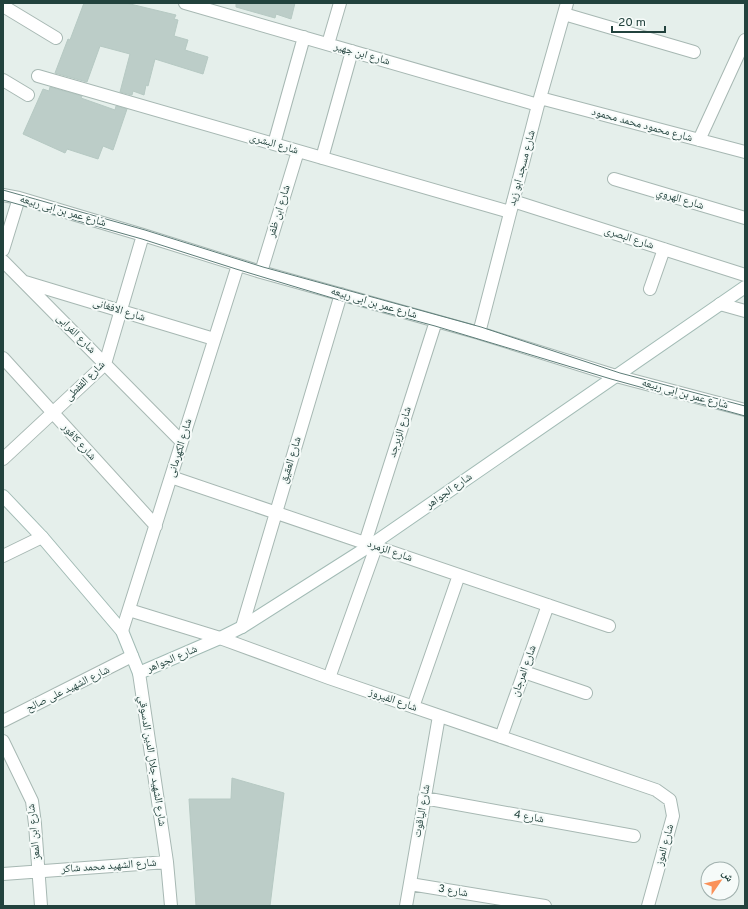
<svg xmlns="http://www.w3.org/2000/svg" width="748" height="909" font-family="Overpass,'Noto Naskh Arabic',sans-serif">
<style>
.building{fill:#bccdc8;stroke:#b6c9c3}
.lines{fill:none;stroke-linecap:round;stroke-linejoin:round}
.minor-casing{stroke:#a7b8b3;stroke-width:14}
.secondary-casing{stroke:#a2bbb5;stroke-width:14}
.minor{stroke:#fff;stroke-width:12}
.secondary{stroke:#fff;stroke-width:12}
.tram{stroke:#5d7d78;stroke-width:1}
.labels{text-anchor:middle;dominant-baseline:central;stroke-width:4;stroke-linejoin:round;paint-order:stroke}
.street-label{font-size:11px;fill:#22423d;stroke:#f6fbf9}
</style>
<rect width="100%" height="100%" fill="#e5efeb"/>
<path class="building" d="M84,3H126L176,15L174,19L178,20L174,36L188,40L185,50L208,57L203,74L155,59L148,86L146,85L144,95L133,91L132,95L120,92L130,54L100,46L87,82L55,73L68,39L70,40Z
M236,3H295L291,19L276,14L275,18L236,7Z
M50,87L82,96L81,98L115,110L116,106L127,109L113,150L103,146L98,159L67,149L65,153L23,134L43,89L49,91Z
M232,778L284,793L270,906H196L189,799H231Z"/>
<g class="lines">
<g class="minor-casing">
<path id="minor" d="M185,3L538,105
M3,6L56,38
M564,14L694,52
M328,44L340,3
M38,76L510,212
M3,80L28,95
M540,98L745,152
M699,140L745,40
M274,144L304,37
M322,158L352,51
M614,179L745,218
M3,195L19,198L143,235L261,272L479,333L616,376L745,410
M513,201L745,275
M3,250L19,198
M3,261L182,442
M261,272L298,151
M25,282L214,339
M650,289L664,249
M720,304L745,311
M479,333L538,105L567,3
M3,358L156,526
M3,459L105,364L143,235
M171,477L609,626
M365,543L436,321
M3,556L42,537
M129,610L220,638L329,678L656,790L670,800L673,816L648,906
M242,627L341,294
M122,631L238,265
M524,672L586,693
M139,673L167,862L171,906
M329,678L376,547
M413,707L459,575
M3,721L132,656
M501,737L548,605
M3,741L32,801L35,824L41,906
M424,798L634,836
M3,874L167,862
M410,884L545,906
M406,906L439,716"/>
</g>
<g class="secondary-casing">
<path id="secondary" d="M3,496L42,537L122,631L139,673L220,638L242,627L371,545L745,287"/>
</g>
<use href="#minor" class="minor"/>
<use href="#secondary" class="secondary"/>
<path class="tram" d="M3,190L145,230L263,267L481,327L620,373L745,406
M3,200L142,239L236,269L339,300L435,326L611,379L745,416"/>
</g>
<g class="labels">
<g class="street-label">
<text transform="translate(362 54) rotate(16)">شارع ابن جهير</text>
<text transform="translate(642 125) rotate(15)">شارع محمود محمد محمود</text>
<text transform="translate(274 144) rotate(16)">شارع البشرى</text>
<text transform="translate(522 168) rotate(-75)">شارع مسجد ابو زيد</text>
<text transform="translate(680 199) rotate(17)">شارع الهروي</text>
<text transform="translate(63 211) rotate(16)">شارع عمر بن ابى ربيعه</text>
<text transform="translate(279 211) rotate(-73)">شارع ابن ظفر</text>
<text transform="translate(629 238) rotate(18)">شارع البصرى</text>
<text transform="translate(374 303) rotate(16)">شارع عمر بن ابى ربيعه</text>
<text transform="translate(119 310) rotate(17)">شارع الافغانى</text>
<text transform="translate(76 334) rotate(45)">شارع الفرابى</text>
<text transform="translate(85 381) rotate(-45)">شارع القفطى</text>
<text transform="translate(685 394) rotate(15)">شارع عمر بن ابى ربيعه</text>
<text transform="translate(400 432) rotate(-72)">شارع الزبرجد</text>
<text transform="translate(79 442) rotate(48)">شارع كافور</text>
<text transform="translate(180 448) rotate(-73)">شارع الكهرمانى</text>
<text transform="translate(291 460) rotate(-73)">شارع العقيق</text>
<text transform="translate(449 491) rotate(-35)">شارع الجواهر</text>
<text transform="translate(390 551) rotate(19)">شارع الزمرد</text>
<text transform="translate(172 659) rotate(-23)">شارع الجواهر</text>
<text transform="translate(524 671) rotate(-70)">شارع المرجان</text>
<text transform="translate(68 689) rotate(-26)">شارع الشهيد على صالح</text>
<text transform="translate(393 700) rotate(19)">شارع الفيروز</text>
<text transform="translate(152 761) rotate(81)">شارع الشهيد جلال الدين الدسوقي</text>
<text transform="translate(422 811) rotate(-80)">شارع الياقوت</text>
<text transform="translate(529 817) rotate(10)">شارع 4</text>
<text transform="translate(34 832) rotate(-96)">شارع ابن المعز</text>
<text transform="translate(665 845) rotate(-75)">شارع الموز</text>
<text transform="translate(109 866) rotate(-4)">شارع الشهيد محمد شاكر</text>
<text transform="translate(453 891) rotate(9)">شارع 3</text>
</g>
</g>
<rect width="748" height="909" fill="none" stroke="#22423d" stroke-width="8"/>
<g transform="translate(720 881) rotate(56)"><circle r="19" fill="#f6fbf9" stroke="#a1b1ae"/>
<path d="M0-3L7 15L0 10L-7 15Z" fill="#fa9158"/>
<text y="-6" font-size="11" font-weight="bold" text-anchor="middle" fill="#22423d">ش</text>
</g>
<path d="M612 26v6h53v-6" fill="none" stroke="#22423d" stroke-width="2"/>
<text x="618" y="26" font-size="12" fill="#22423d" stroke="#f6fbf9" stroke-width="3" paint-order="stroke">20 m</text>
</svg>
